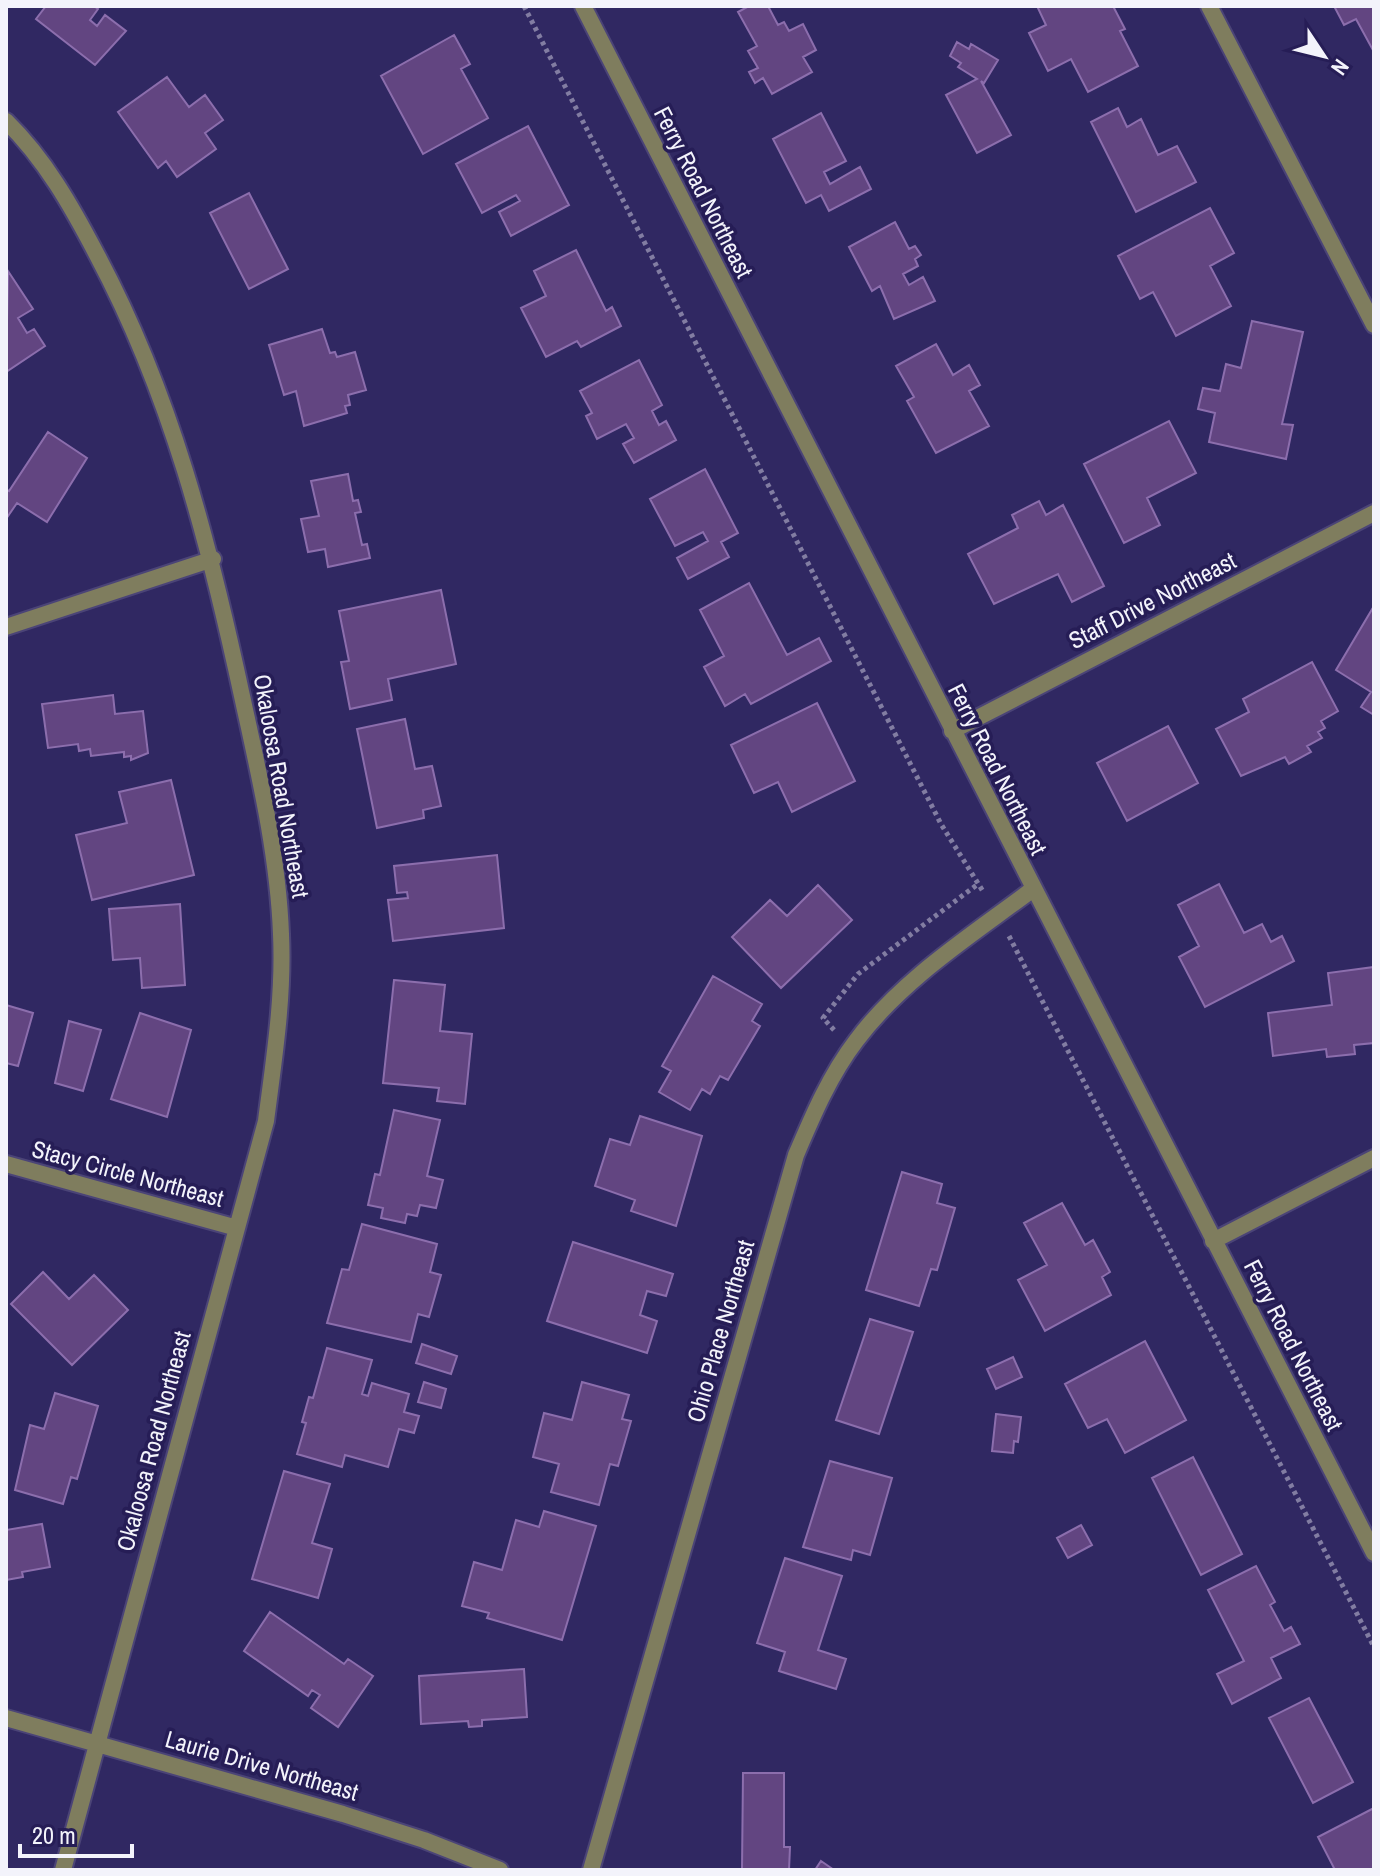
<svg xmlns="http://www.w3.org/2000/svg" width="1380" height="1876" font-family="'Archivo Narrow',sans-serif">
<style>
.building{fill:#624581;stroke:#8c6ead;stroke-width:2}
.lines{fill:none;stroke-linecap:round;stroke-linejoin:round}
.minor-casing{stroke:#4b4477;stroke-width:20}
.path{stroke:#827da2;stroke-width:5;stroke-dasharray:4 4;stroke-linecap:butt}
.minor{stroke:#7f7d5e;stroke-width:16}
.labels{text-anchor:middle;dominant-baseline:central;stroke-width:7;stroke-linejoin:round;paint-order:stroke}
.street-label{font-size:24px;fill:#f3f3fb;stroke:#261d56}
</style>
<rect width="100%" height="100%" fill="#302862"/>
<path class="building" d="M46,6H94L98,9L90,20L97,26L105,15L126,31L95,65L36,19Z
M749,6H768L778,25L784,22L789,31L803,24L816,50L803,57L812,72L772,94L763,78L755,83L749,72L758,68L748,51L757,46L738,12Z
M1037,6H1113L1125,29L1120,31L1138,66L1088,92L1071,59L1048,71L1029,33L1046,25Z
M1334,6H1374V52L1356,19L1344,25Z
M454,35L470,64L461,69L488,118L423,154L381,76Z
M957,42L969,49L971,44L998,60L984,83L981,81L1011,135L977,153L946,95L977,79L958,67L961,63L950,56Z
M167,77L189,107L205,95L223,120L205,133L216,149L177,177L166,161L158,168L118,112Z
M1118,108L1127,127L1141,119L1158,155L1177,146L1196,182L1136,212L1091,122Z
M821,113L846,161L824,172L830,184L860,167L871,189L829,211L821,195L806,203L773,139Z
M528,126L569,205L511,236L499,212L520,201L516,195L482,213L456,164Z
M249,193L288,269L249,289L210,213Z
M1210,208L1234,253L1210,266L1231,306L1176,336L1153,292L1140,299L1118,256Z
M895,222L909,249L915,246L921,255L915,259L918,266L903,274L909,285L923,277L935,301L894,319L880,286L872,291L849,247Z
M576,250L606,311L612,307L621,326L581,347L577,341L546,357L521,308L546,296L534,271Z
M8,271L33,309L18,318L27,333L34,329L45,346L6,372Z
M1252,321L1303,332L1282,424L1293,425L1286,459L1209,442L1215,413L1198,409L1203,388L1220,391L1226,364L1241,368Z
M322,329L330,353L335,352L337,357L355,352L366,390L348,395L350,405L345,406L347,413L304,426L296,391L284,395L269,345Z
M936,344L953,375L969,365L980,385L969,391L989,426L936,453L907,401L914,397L896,366Z
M639,360L662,405L652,411L659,425L666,421L676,440L634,463L623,444L634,438L626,424L597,439L586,416L592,413L580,391Z
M1169,421L1196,473L1147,498L1160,525L1124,543L1084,464Z
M48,432L87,458L47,522L17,503L6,519V489L9,491Z
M705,469L738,533L721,542L729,557L688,579L677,558L708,541L703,532L675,546L650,499Z
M348,474L353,501L358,500L361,512L355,513L362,545L367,544L370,558L328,567L325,549L308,552L301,519L319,516L311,481Z
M1039,501L1046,515L1063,505L1104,586L1072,602L1058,574L994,604L968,554L1018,528L1012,515Z
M749,583L787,655L819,638L831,661L751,704L745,694L725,706L704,667L724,656L700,610Z
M441,590L456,664L388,679L392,700L350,709L341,662L349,661L339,611Z
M1374,606V715L1361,707L1371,692L1336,670Z
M1312,662L1338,711L1321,721L1325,728L1318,732L1322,738L1307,746L1311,752L1289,764L1285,757L1241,776L1216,729L1249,712L1243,699Z
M113,695L115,714L143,711L148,753L131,760V756L124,757V752L91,756L90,749L79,751L78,744L48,748L42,704Z
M817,703L855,781L792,812L778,782L754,793L731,745Z
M405,719L415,769L432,766L441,806L423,810L424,818L377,828L357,729Z
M1168,726L1198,783L1127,821L1097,763Z
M171,780L194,875L92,900L76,835L127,823L119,792Z
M497,855L504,928L393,941L388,900L408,898L407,892L397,893L394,866Z
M1219,884L1244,933L1262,924L1271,942L1282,936L1294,961L1205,1007L1179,957L1199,946L1178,905Z
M818,885L852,920L781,988L732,937L770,900L787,916Z
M180,904L185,985L142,988L140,958L113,960L109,909Z
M1374,967V1043L1354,1045L1355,1054L1327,1057L1326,1049L1273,1056L1268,1013L1332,1005L1328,973Z
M713,976L762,1004L752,1021L760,1026L728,1080L720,1076L710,1094L702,1089L690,1110L659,1092L671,1071L662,1066Z
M394,980L445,985L440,1031L472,1034L465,1104L437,1101L439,1088L383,1083Z
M6,1005L33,1013L18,1066L6,1063Z
M140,1013L191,1030L167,1117L111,1099Z
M69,1021L101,1030L83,1091L55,1083Z
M394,1110L440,1120L427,1176L443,1180L436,1208L420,1205L417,1216L407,1214L405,1223L381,1218L383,1208L368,1205L375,1174L380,1175Z
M640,1116L702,1136L676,1226L631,1211L635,1200L595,1186L610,1139L630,1145Z
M902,1172L942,1184L937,1203L955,1208L937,1270L931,1269L919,1306L866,1290Z
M1062,1203L1085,1245L1093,1240L1110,1272L1102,1277L1111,1295L1045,1331L1018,1280L1047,1265L1024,1223Z
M362,1224L437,1244L430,1272L441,1275L429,1317L418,1314L411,1342L327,1323L342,1269L349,1270Z
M573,1242L673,1274L666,1296L647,1291L640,1315L657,1321L647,1353L547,1321Z
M43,1272L69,1299L94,1275L128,1310L72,1365L11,1304Z
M870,1319L913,1332L879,1434L836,1420Z
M1145,1341L1186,1420L1125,1453L1107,1419L1088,1428L1065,1384Z
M422,1344L457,1356L451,1374L416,1363Z
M327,1348L372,1360L362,1394L368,1396L372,1383L409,1394L404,1412L419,1416L414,1433L399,1429L388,1467L345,1455L342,1467L297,1454L306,1423L302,1422L309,1397L313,1398Z
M1013,1357L1022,1377L996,1389L987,1369Z
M424,1382L446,1389L441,1408L418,1402Z
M582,1382L629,1395L622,1419L631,1421L618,1466L610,1464L599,1505L551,1492L559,1464L533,1457L544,1413L572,1420Z
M55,1393L98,1406L77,1479L71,1477L63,1504L15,1490L30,1425L44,1429Z
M996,1414L1021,1417L1018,1442L1014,1441L1013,1453L992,1451Z
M1193,1457L1242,1554L1201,1575L1152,1478Z
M830,1461L892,1478L870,1555L853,1550L851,1560L803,1547Z
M284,1471L330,1484L312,1543L332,1549L318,1598L252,1579Z
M544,1511L596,1526L562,1640L487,1618L489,1613L462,1606L474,1562L502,1570L516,1520L539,1527Z
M42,1524L50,1567L22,1572L23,1577L6,1580V1530Z
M1081,1525L1092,1545L1068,1558L1057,1538Z
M785,1558L842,1576L818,1650L846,1659L836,1689L779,1671L785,1652L757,1643Z
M1256,1566L1275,1602L1270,1605L1284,1631L1291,1627L1300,1644L1271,1658L1281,1678L1232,1704L1217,1674L1244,1661L1208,1590Z
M270,1612L344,1664L348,1659L373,1676L338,1727L311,1708L320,1695L312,1690L308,1696L244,1651Z
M524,1669L527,1717L482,1720V1726L469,1727L468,1721L421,1724L419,1676Z
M1309,1698L1353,1782L1313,1803L1269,1718Z
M743,1773H784V1847H790L789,1870H742Z
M1374,1808V1870H1335L1318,1837Z
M821,1861L834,1870H815Z"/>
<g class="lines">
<g class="minor-casing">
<path id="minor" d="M583,6L1374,1553
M1209,6L1374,325
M6,121C45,159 72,207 97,255C171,394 209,543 242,696C259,774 278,854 281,934C284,997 274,1059 266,1121L63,1870
M6,627L213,559
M952,731L1374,513
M6,1164L237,1228
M1213,1241L1374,1158
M6,1718L343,1814L424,1840L500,1870
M591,1870L796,1155C813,1115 830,1075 856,1041C902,979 972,935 1033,889"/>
</g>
<path class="path" d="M524,6L941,824L984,893
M1009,936L1374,1647
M834,1030L823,1018L858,974L978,884"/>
<use href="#minor" class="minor"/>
</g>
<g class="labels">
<g class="street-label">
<text transform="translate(704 192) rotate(63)">Ferry Road Northeast</text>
<text transform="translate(1152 600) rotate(-27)">Staff Drive Northeast</text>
<text transform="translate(998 769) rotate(63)">Ferry Road Northeast</text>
<text transform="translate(282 786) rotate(80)">Okaloosa Road Northeast</text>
<text transform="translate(128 1173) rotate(15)">Stacy Circle Northeast</text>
<text transform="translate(720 1331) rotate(-74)">Ohio Place Northeast</text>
<text transform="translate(1294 1345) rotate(63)">Ferry Road Northeast</text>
<text transform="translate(153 1441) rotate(-75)">Okaloosa Road Northeast</text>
<text transform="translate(262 1765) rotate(16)">Laurie Drive Northeast</text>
</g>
</g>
<rect width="1380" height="1876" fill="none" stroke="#f3f3fb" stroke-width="16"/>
<g transform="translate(1324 56) rotate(125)" stroke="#261d56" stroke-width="6" paint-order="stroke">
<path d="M0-6L14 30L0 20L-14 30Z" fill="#f3f3fb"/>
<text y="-12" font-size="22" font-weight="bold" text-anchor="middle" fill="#f3f3fb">N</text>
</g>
<path d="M20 1844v12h112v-12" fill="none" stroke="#f3f3fb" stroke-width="4"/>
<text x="32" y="1844" font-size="24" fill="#f3f3fb" stroke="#261d56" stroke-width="6" paint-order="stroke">20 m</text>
</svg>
